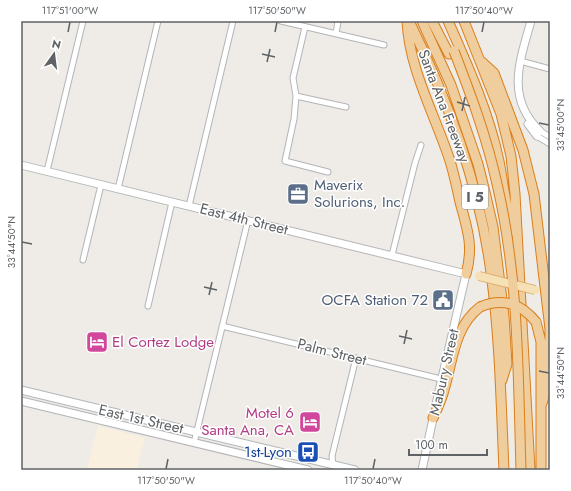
<svg xmlns="http://www.w3.org/2000/svg" width="571" height="491" font-family="Jost,sans-serif">
<style>
.commercial{fill:#faf0e0}
.lines{fill:none;stroke-linecap:round;stroke-linejoin:round}
.street-casing{stroke:#b2b4b7;stroke-width:7}
.secondary-casing{stroke:#b3b6b9;stroke-width:9}
.highway-casing{stroke:#d97f1d;stroke-width:11}
.street{stroke:#fff;stroke-width:5}
.secondary{stroke:#fff;stroke-width:7}
.highway{stroke:#f0cd9c;stroke-width:9}
.primary-bridge-casing{stroke:#e0ae6e;stroke-width:10;stroke-linecap:butt}
.highway-bridge-casing{stroke:#d97f1d;stroke-width:11;stroke-linecap:butt}
.primary-bridge{stroke:#f5e1b5;stroke-width:8}
.highway-bridge{stroke:#f0cd9c;stroke-width:9}
.ticks{fill:none;stroke:#5e6265;stroke-width:1.5}
.labels{text-anchor:middle;dominant-baseline:central;stroke-width:3;stroke-linejoin:round;paint-order:stroke}
.shield{fill:#fff;stroke:#8e9193;stroke-width:1}
.shield-label{font-size:14px;font-weight:bold;fill:#5e6265}
.street-label{font-size:15px;fill:#5e6265;stroke:#fff}
.service-label{font-size:15px;fill:#4e5e75;stroke:#fff;text-anchor:start}
.hotel-label{font-size:15px;fill:#b23c85;stroke:#fff;text-anchor:start}
.transit-label{font-size:15px;fill:#164399;stroke:#fff;text-anchor:end}
.neatline{fill:none;stroke:#5e6265;stroke-width:1.5}
.ticks-label{font-size:10px;text-anchor:middle;fill:#5e6265}
</style>
<rect width="100%" height="100%" fill="#efece7"/>
<path class="commercial" d="M98,426L145,438L137,470H87Z"/>
<g class="lines">
<g class="street-casing">
<path id="street" d="M281,21L384,45
M305,27L293,78L296,96L294,119L285,161L328,172
M336,34L338,21
M520,61L550,69
M296,96L346,107
M540,131L550,137
M537,136L550,144
M47,171L83,21
M118,189L158,21
M189,206L233,21
M392,255L415,163L421,145
M83,260L101,185
M148,306L172,202
M222,326L441,379
M194,443L248,220
M333,465L332,456L356,358"/>
</g>
<g class="secondary-casing">
<path id="secondary" d="M531,21C520,60 505,98 540,131
M528,124L537,136
M21,165L466,274L436,404
M21,390L355,470
M21,401L308,470
M422,470L434,414"/>
</g>
<g class="highway-casing">
<path id="highway" d="M407,21C409,69 435,115 450,161C454,174 457,188 460,202C467,228 474,246 466,274
M409,21C448,100 480,186 491,273C500,339 501,404 504,470
M422,21L451,85L478,164L485,192L493,227L504,316L507,364L502,380
M432,21L449,54
M448,21C468,66 489,113 499,161C504,186 505,209 514,232
M464,21L501,114L511,156L515,194L530,470
M482,62L494,73L523,150L534,194L550,329C550,355 550,382 541,406
M536,322L541,342V470
M433,418C437,409 442,399 444,390C453,360 454,327 480,307"/>
</g>
<use href="#street" class="street"/>
<use href="#secondary" class="secondary"/>
<use href="#highway" class="highway"/>
<g class="primary-bridge-casing">
<path id="primary-bridge" d="M479,276L535,290"/>
</g>
<g class="highway-bridge-casing">
<path id="highway-bridge" d="M454,51C471,95 487,138 497,184C519,277 518,375 521,470
M480,307C502,297 522,304 536,322"/>
</g>
<use href="#primary-bridge" class="primary-bridge"/>
<use href="#highway-bridge" class="highway-bridge"/>
</g>
<path class="ticks" d="M68,32L70,22M275,32L277,22M482,32L484,22M262,54L275,57M267,62L270,49M457,102L470,106M462,111L465,97M539,123L549,125M22,242L32,244M204,287L217,290M209,295L212,282M399,336L412,339M404,344L407,330M539,371L549,373M166,469L168,459M373,469L375,459"/>
<defs>
<g id="office-square" transform="scale(1.15)"><rect x="-9" y="-9" width="18" height="18" rx="4" fill="#5c6f8a" stroke="#fff"/><path d="M-6-3h4V-5.5h4V-3h4V5H-6ZM-1-4.5V-3h2v-1.5ZM-6 0V1H6V0Z" fill="#fff"/></g>
<g id="civic-square" transform="scale(1.15)"><rect x="-9" y="-9" width="18" height="18" rx="4" fill="#5c6f8a" stroke="#fff"/><path d="M-.6-6.5H3V-4.5H.6V-3L4-1V1h2V6H-6V1h2V-1L-.6-3ZM-1.2 2.5V6h2.4V2.5Z" fill="#fff"/></g>
<g id="hotel-square" transform="scale(1.15)"><rect x="-9" y="-9" width="18" height="18" rx="4" fill="#d1479c" stroke="#fff"/><path d="M-6-4.5h1.5V1H6V5H4.5V3h-9V5H-6ZM-4 0a1.8 1.8 0 1 1 3.6 0ZM.5 0V-2.5h3Q6-2.5 6 0Z" fill="#fff"/></g>
<g id="bus-square" transform="scale(1.15)"><rect x="-9" y="-9" width="18" height="18" rx="4" fill="#1a4fb4" stroke="#fff"/><path d="M-5-6H5V4H4V6H2V4H-2V6H-4V4H-5ZM-3.5-4V0h7V-4ZM-3.5 1.2v1.5H-2V1.2ZM2 1.2v1.5H3.5V1.2Z" fill="#fff"/></g>
</defs>
<g fill-rule="evenodd">
<use href="#office-square" x="298" y="194"/>
<use href="#civic-square" x="443" y="300"/>
<use href="#hotel-square" x="97" y="342"/>
<use href="#hotel-square" x="310" y="422"/>
<use href="#bus-square" x="308" y="452"/>
</g>
<g class="labels">
<rect class="shield" x="462" y="185" width="26" height="24" rx="3"/>
<g class="shield-label">
<text x="475" y="197">I 5</text>
</g>
<g class="street-label">
<text transform="translate(444 106) rotate(69)">Santa Ana Freeway</text>
<text transform="translate(244 219) rotate(14)">East 4th Street</text>
<text transform="translate(332 352) rotate(14)">Palm Street</text>
<text transform="translate(444 372) rotate(-77)">Mabury Street</text>
<text transform="translate(141 419) rotate(13)">East 1st Street</text>
</g>
<g class="service-label">
<text x="314" y="185">Maverix<tspan x="314" dy="17">Solurions, Inc.</tspan></text>
<text x="428" y="300" text-anchor="end">OCFA Station 72</text>
</g>
<g class="hotel-label">
<text x="112" y="342">El Cortez Lodge</text>
<text x="294" y="413" text-anchor="end">Motel 6<tspan x="294" dy="17">Santa Ana, CA</tspan></text>
</g>
<g class="transit-label">
<text x="292" y="452">1st-Lyon</text>
</g>
</g>
<rect width="571" height="491" fill="none" stroke="#ffffff" stroke-width="44"/>
<g transform="translate(54 54) rotate(14)" stroke="#ffffff" stroke-width="3" paint-order="stroke">
<path d="M0-3L7 15L0 10L-7 15Z" fill="#5e6265"/>
<text y="-6" font-size="11" font-weight="bold" text-anchor="middle" fill="#5e6265">N</text>
</g>
<path d="M409 449v6h78v-6" fill="none" stroke="#5e6265" stroke-width="2"/>
<text x="415" y="449" font-size="12" fill="#5e6265" stroke="#ffffff" stroke-width="3" paint-order="stroke">100 m</text>
<rect x="22" y="22" width="527" height="447" class="neatline"/>
<g class="ticks-label">
<text x="70" y="14">117°51'00"W</text>
<text x="277" y="14">117°50'50"W</text>
<text x="484" y="14">117°50'40"W</text>
<text transform="translate(560 125) rotate(-90)" y="4">33°45'00"N</text>
<text transform="translate(11 242) rotate(-90)" y="4">33°44'50"N</text>
<text transform="translate(560 373) rotate(-90)" y="4">33°44'50"N</text>
<text x="166" y="484">117°50'50"W</text>
<text x="373" y="484">117°50'40"W</text>
</g>
</svg>
